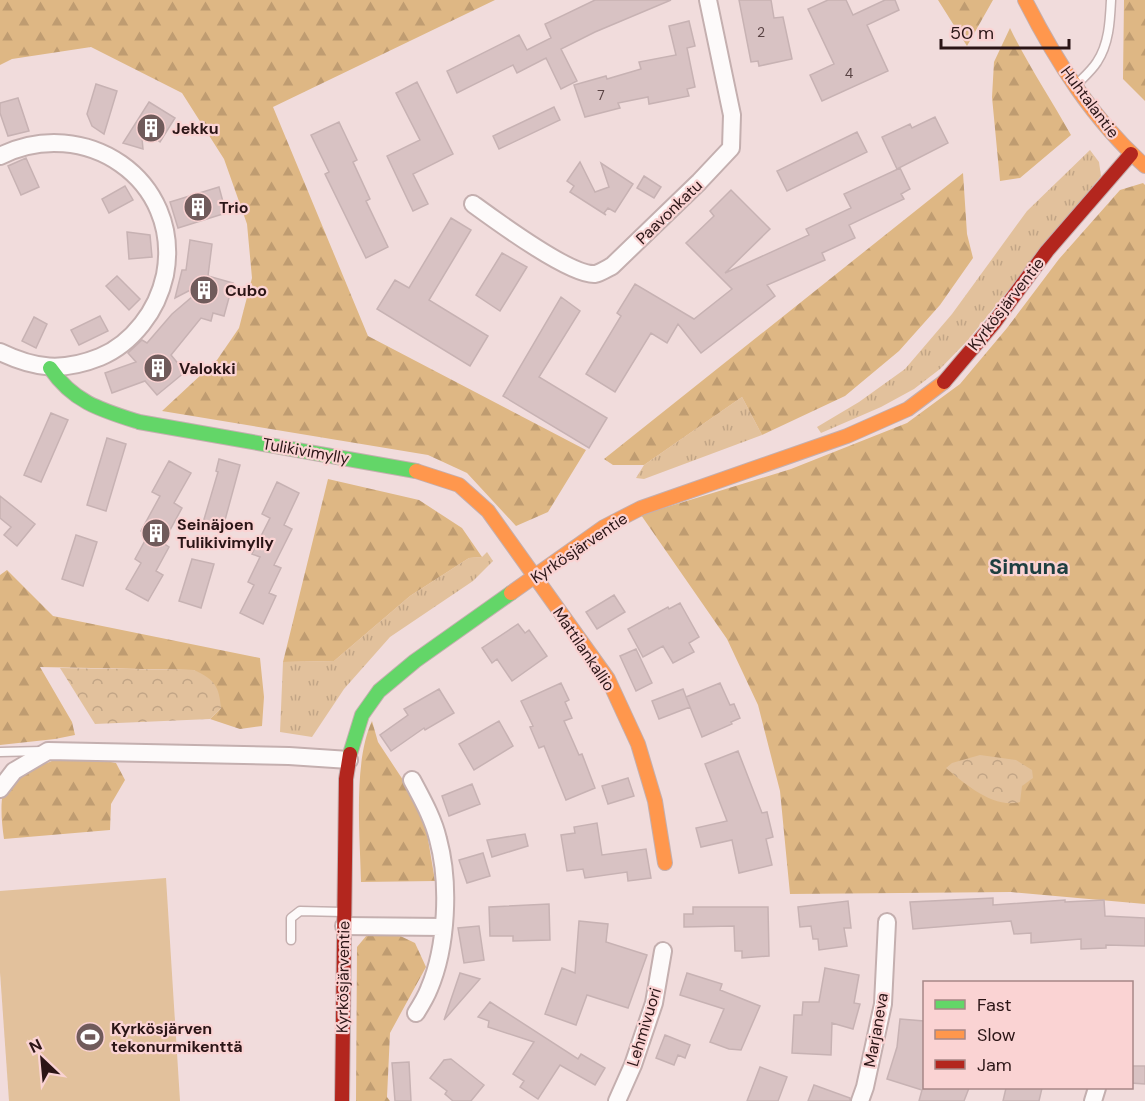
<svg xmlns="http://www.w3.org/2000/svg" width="1145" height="1101" font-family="'DM Sans',sans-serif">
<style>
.grass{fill:url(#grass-tufts)}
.forest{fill:url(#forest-firs)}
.park{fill:url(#park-crowns)}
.garden{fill:#e2c19c}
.building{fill:#d8c2c3;stroke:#c7b2b3;stroke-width:1.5}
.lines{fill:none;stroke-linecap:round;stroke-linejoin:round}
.lane-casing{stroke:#c4afaf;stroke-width:11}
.street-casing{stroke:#c4afaf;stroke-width:20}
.fast-casing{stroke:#c4afaf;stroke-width:16}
.slow-casing{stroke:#c4afaf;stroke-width:16}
.jam-casing{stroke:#c4afaf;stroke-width:16}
.lane{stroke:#fdfafa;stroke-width:8}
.street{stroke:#fdfafa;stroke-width:16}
.fast{stroke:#63d668;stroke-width:14}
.slow{stroke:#ff974d;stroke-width:14}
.jam{stroke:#b3261e;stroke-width:14}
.labels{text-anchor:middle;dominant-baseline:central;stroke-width:4.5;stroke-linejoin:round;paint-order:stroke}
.number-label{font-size:14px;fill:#594344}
.street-label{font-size:16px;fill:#2b1516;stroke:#fad3d3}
.poi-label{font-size:16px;font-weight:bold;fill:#2b1516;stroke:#fad3d3;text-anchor:start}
.district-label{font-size:22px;font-weight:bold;fill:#1d3f40;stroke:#fad3d3}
</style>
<defs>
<pattern id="grass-tufts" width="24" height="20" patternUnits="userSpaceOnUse" patternTransform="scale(1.5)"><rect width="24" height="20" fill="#e2c19c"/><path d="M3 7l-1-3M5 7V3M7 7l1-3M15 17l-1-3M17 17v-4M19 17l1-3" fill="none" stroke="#c2a586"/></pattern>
<pattern id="forest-firs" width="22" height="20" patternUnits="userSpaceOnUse" patternTransform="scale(1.5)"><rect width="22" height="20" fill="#deb784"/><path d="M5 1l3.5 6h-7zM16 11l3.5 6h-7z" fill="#bf9c71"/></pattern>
<pattern id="park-crowns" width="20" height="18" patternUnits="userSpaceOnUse" patternTransform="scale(1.5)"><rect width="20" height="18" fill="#e2c19c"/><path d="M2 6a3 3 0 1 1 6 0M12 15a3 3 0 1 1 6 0" fill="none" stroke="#c2a586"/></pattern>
</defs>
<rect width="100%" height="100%" fill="#f1dcdc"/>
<path class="grass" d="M1090,150L1099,162L1101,176L968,340L940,369L914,389L881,407L821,433L817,427L859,402L905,369L952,314L1027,211Z
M742,397L762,435L644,479L636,478L644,465Z
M487,552L493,561L473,581L390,637L344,689L312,737L280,732L283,662L334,661L410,596L469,558L482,557Z"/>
<path class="forest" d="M0,0H495L273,107L368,336L586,450L548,512L516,526L467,473L428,455L162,411L217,360L239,328L252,278L247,224L224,159L182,93L91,47L12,59L0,65Z
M938,0H993L967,46Z
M1124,0H1145V101L1123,79Z
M1010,28C1028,65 1051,99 1071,135L1020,178L1000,181L992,97L994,62Z
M963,173L967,234L973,258L940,305L899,351L845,396L762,435L742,397L644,465H613L604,459Z
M1143,183L1145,185V904L1011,892L790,894L780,791L758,705L727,639L641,515L791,469L907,423L960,384L1007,328L1059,259L1120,190Z
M328,479L419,500L462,528L482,557L469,558L410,596L334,661L283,662Z
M7,570L53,616L260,658L264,697L262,726L240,729L210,719L221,708L194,670L40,667L72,722L75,735L55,739L0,745V575Z
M372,721L378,742L405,783L425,821L435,881L361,882C360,836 353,762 372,721Z
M63,757L96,759L116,763L125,780L111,804L110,830L4,839C2,825 0,806 3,793C12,775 46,763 63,757Z
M394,933L415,943L426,967L390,1033L387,1097L390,1101H356L357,947L367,935Z"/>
<path class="park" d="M60,668L194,670C215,680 219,686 221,708L210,719L95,724Z
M980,755L1016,760L1032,770L1033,778L1022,786L1020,802C994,809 965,784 946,768L952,763Z"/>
<path class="garden" d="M166,878L180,1101H9L0,972V891Z"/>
<path class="building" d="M595,0H671L595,32L561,49L577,81L561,89L546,58L517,73L513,65L457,93L447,71L519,35L527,50L551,38L545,24Z
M739,0H771L774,18L783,17L792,59L759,66L758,61L751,62Z
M828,0H846L853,15L885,0H895L899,10L867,25L888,71L822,101L810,75L834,64L808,9Z
M689,21L695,46L687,48L695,87L687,89L689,96L649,104L648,97L618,103L620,108L585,117L574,85L606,76L607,79L641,69L639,62L676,55L669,26Z
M417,82L453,154L413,174L428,204L413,211L387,156L420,140L396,93Z
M96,84L117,91L104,134L92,126L87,114Z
M18,98L29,131L8,136L0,113V103Z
M149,102L175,118L160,142L151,135L148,127L141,128L143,149L123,143Z
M554,107L560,120L499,149L493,136Z
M935,117L948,143L897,169L882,137L910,124L912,128Z
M339,122L357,160L353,162L370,199L366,201L388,247L366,258L325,174L329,172L311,135Z
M857,132L867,152L787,191L777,171Z
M26,158L39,187L21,195L8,166Z
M580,162L595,192L609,187L601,163L633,184L615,212L608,208L604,213L606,215L570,192L574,186L567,181Z
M900,168L910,189L901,194L904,199L849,225L855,238L822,253L825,260L767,285L775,296L701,353L678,324L667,343L651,333L615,392L586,374L621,316L617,313L635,284L694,319L732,289L686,243L714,216L710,211L731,190L770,229L725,273L809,235L806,229L851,208L844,194Z
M644,176L661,187L654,198L637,188Z
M125,186L133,200L109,213L102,199Z
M219,187L226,213L178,228L170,202Z
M451,218L471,230L429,300L488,336L470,366L377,309L395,280L409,288Z
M127,232L150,235L152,257L129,259Z
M190,240L212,244L208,276L233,283L224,316L213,313L211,321L201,318L171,355L185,372L157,395L145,381L112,393L105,373L136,362L128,353L142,340L147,343L172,314L200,290L198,286L175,298L182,270H186Z
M502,253L527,267L500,311L476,295Z
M117,276L140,299L129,310L106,286Z
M561,297L580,311L539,377L607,418L589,448L503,396Z
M100,316L108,331L79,345L71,330Z
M34,317L47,324L36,348L22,341Z
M51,413L68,420L41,482L24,475Z
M107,438L126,444L106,511L87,505Z
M219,459L240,465L222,531L202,526L218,472L216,471Z
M169,461L191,473L174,503L182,508L163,543L169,547L156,571L163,575L148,601L126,589L141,563L135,559L148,535L141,531L160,496L152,492Z
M277,482L299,493L284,525L292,529L274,565L281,568L269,593L276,596L263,624L240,613L254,585L248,582L260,557L252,554L270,518L262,514Z
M0,496L35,524L17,546L4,535L11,527L0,518Z
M76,535L97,542L83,586L62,579Z
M192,559L214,564L201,608L179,601Z
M614,595L625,612L597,629L586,612Z
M680,603L699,637L689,643L694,652L673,663L663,646L643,657L628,629L668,607L669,609Z
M518,624L525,633L529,630L547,656L512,681L497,659L492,663L482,648Z
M636,649L652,683L636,691L620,656Z
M561,683L569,700L565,702L572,718L564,721L579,755L582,754L595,788L566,800L544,746L539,748L530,727L533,726L521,701Z
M720,683L730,705L734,704L740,718L731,722L732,724L702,737L686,697Z
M439,689L454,713L425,730L424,728L391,751L380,735L408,715L404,709Z
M683,689L690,707L659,719L652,701Z
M499,721L513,746L474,770L459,744Z
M738,751L762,813L767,812L773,837L766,839L772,865L739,873L732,840L701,847L696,828L727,821L705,764Z
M628,778L634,796L608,804L602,786Z
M472,784L480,804L449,816L442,796Z
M597,823L602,855L646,849L651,878L628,881L627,872L585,878L583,869L567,871L561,835L575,833L574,827Z
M525,834L528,846L492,857L487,840Z
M483,853L490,876L467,883L459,860Z
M993,898V905L1065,900V902L1104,900L1105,916L1145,918V946L1106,945V948L1081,949V939L1031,943V933L1014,934L1011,921L913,929L910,902Z
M848,901L851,928H844L847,946L819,950L818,939H813L811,926L800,927L798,907Z
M549,904L550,940L513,941V936H490L489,907Z
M693,907H768L769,956L742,958V951H735L734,926L684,927V914H693Z
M579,921L608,924L606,942L647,955L628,1008L587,995L576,1025L545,1014L562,968L575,973Z
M479,926L484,960L464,963L458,928Z
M825,968L859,975L854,1003L860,1004L853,1029L832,1023L831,1055L792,1053L794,1015H802L803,1002H819Z
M460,973L480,979L444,1020Z
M687,973L722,984L720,990L760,1006L741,1050L729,1049L710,1042L724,1009L680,995Z
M490,1002L578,1059L581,1054L605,1068L595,1085L560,1065L538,1099L520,1087L524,1081L513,1074L534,1042L488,1027L489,1021L478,1017Z
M900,1019L924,1021V1088H969L964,1101H919L922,1090L887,1079L897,1047Z
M665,1035L690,1045L685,1058L678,1055L674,1065L656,1058Z
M451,1059L484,1085L471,1101H453L445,1094L447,1091L430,1078L444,1060Z
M409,1062L411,1101H395L392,1063Z
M1131,1066H1145V1084L1131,1083Z
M760,1067L787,1077L778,1101H747Z
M814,1085L850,1098V1101H808Z
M1006,1088H1042L1039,1101H1003Z"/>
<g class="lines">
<g class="lane-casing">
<path id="lane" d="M1077,84C1084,77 1092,70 1097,62C1109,44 1110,21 1111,0
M0,752L42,751
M291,940V918L300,911L343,912"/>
</g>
<g class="street-casing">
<path id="street" d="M0,156C84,114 183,179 165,275C161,293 154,309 142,324C131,338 117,350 100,357C63,372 35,369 0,352
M473,204C495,220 571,276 595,274C600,273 608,268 612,266L699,182L731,148L732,115L708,0
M412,780C422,799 433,818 438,839C450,883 447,947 429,989C426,997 421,1005 416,1013
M0,789L14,771L48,751L289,756L349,760
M344,926L443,927
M617,1101L633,1065L654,1003L663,951
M860,1101L865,1087L883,1004L887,922
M1093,1101L1097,1088"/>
</g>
<g class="fast-casing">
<path id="fast" d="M50,368C73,402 101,410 139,422L416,471
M350,754L362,715L379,691L415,661L511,593"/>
</g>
<g class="slow-casing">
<path id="slow" d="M1025,0C1056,61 1093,120 1145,166
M416,471L459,485L488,511L608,679L638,744L655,801L665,863
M511,593L604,527L641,508L847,436L908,409L944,382"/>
</g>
<g class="jam-casing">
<path id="jam" d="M944,382L994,323L1047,251L1131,154
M342,1101L346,779L350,754"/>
</g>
<use href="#lane" class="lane"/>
<use href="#street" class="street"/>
<use href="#fast" class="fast"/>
<use href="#slow" class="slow"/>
<use href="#jam" class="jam"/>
</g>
<defs>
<g id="building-disc" transform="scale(1.5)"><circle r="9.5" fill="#705b5b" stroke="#fad3d3"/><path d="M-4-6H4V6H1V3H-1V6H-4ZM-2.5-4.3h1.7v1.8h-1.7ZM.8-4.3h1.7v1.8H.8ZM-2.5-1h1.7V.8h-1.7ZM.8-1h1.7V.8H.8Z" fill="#fff"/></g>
<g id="stadium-disc" transform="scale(1.5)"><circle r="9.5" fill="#705b5b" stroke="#fad3d3"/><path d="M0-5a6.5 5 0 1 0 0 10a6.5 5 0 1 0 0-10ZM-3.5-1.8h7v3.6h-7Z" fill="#fff"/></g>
</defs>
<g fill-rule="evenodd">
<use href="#building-disc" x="151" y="128"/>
<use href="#building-disc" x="198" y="207"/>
<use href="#building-disc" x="204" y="290"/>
<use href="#building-disc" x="158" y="368"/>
<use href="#building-disc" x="156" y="533"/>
<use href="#stadium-disc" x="90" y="1037"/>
</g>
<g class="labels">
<g class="number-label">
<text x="761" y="32">2</text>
<text x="849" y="73">4</text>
<text x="601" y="95">7</text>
</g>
<g class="street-label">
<text transform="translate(1090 102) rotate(53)">Huhtalantie</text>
<text transform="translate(669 212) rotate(-44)">Paavonkatu</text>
<text transform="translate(1006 304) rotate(-52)">Kyrkösjärventie</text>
<text transform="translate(306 451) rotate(10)">Tulikivimylly</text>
<text transform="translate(579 548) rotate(-34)">Kyrkösjärventie</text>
<text transform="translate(584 649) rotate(56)">Mattilankallio</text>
<text transform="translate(343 977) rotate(-89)">Kyrkösjärventie</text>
<text transform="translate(644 1027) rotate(-73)">Lehmivuori</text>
<text transform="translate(876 1030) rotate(-80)">Marjaneva</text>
</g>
<g class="poi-label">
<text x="172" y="128">Jekku</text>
<text x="219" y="207">Trio</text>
<text x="225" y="290">Cubo</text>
<text x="179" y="368">Valokki</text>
<text x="177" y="524">Seinäjoen<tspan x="177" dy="18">Tulikivimylly</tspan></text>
<text x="111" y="1028">Kyrkösjärven<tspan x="111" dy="18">tekonurmikenttä</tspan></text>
</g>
<g class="district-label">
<text x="1029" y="566">Simuna</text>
</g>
</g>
<rect x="923" y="981" width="210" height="108" fill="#fad3d3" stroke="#a78787" stroke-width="1.5"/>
<rect x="935" y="1000" width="30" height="9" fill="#63d668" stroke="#a78787" stroke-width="1.5"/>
<text x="977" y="1011" font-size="18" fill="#2b1516">Fast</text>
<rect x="935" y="1030" width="30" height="9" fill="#ff974d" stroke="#a78787" stroke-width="1.5"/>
<text x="977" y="1041" font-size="18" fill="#2b1516">Slow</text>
<rect x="935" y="1060" width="30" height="9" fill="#b3261e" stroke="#a78787" stroke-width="1.5"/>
<text x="977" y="1071" font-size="18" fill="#2b1516">Jam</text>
<g transform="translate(42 1059) rotate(334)" stroke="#fad3d3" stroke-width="4.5" paint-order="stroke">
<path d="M0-4.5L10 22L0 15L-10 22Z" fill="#2b1516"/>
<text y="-9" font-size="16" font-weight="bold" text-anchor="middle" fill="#2b1516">N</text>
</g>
<path d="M941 39v9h128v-9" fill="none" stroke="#2b1516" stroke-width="3"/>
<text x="950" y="39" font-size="18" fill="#2b1516" stroke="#fad3d3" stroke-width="4.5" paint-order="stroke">50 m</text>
</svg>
